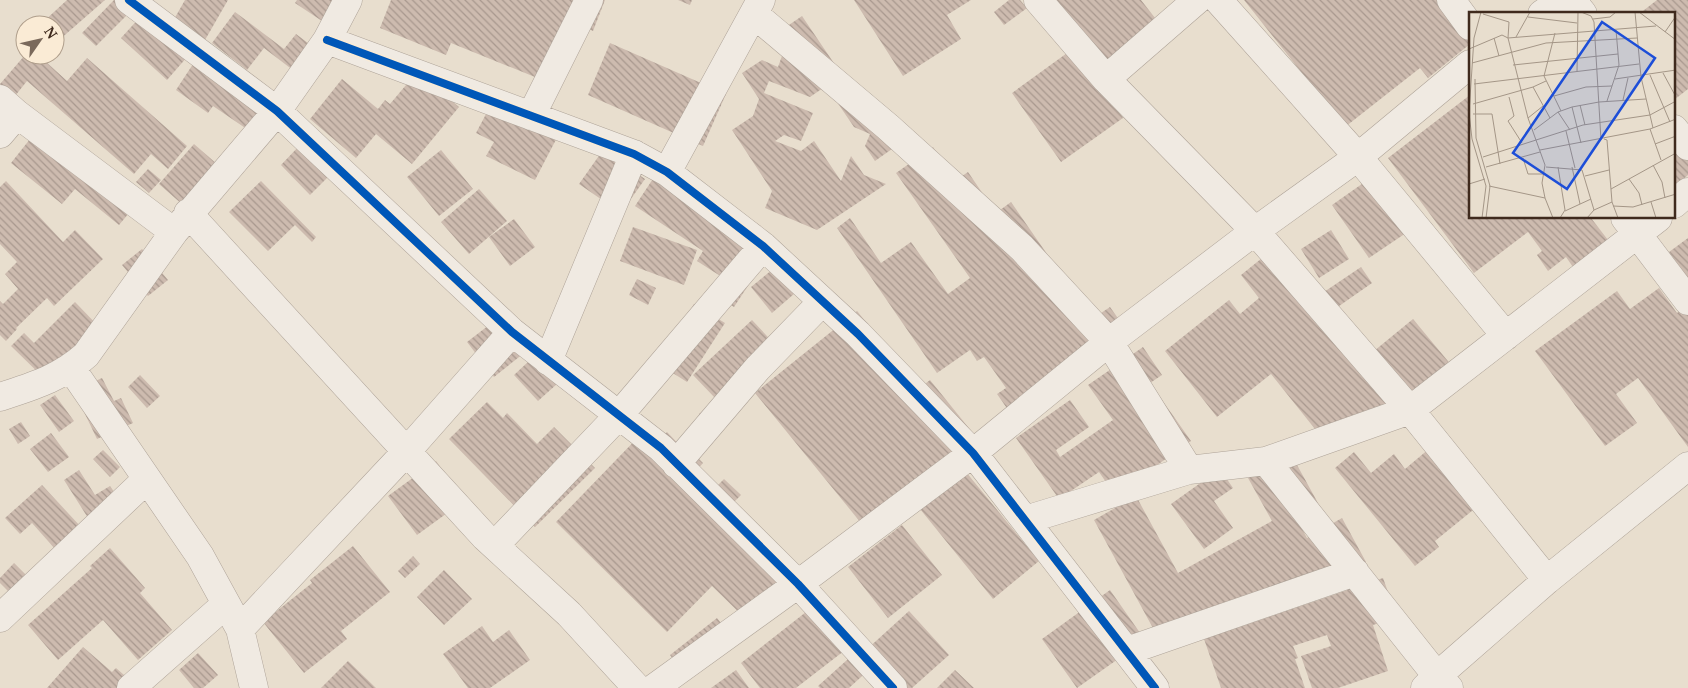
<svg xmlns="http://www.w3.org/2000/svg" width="1688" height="688" font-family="'Noto Serif',serif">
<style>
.building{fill:url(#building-back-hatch)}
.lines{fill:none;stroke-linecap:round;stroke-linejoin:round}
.minor-casing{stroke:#aea398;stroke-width:29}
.minor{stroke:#f0eae2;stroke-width:28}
.cycleway-casing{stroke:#faebd5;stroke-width:11}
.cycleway{stroke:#0057b8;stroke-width:8}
.inset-road{fill:none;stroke:#a49687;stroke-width:1}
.view{fill:#1d4ed8;fill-opacity:0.15;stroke:#1d4ed8;stroke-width:2.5}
.inset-edge{fill:none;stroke:#3f2a1d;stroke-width:2.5}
</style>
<defs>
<pattern id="building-back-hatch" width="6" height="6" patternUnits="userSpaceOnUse" patternTransform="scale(1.25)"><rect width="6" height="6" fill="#cdbbaf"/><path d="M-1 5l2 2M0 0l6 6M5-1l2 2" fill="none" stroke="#a8988e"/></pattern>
</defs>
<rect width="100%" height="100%" fill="#e8dece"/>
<path class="building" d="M67,0H105L58,41L55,38V25H44L42,23Z
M114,0H120L131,11L96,46L82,33Z
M185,0H228L205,40L173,21Z
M297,0H337V31L295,3Z
M391,0H605L593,31L582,26L557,86L451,43L446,55L380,28Z
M678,0H692L690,5Z
M854,0H971L947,15L961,39L903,76Z
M1009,0H1020L1027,8L1004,25L994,12Z
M1053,0H1141L1159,23L1105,66Z
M1244,0H1445L1470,32V44L1428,78L1420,68L1345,127Z
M1657,0H1688V89L1674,100V14H1639Z
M235,12L284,49L296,34L321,53L302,77L264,48L247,70L212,43Z
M142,15L188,56L167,80L121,38Z
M802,16L892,149L875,161L865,146L870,134L854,127L826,86L810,97L769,81L764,93L813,113L801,141L784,135L775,141L801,151L814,141L841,181L851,156L864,175L886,184L817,230L765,208L772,191L732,130L753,116L759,99L742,73L762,60L778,67L782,56L770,38Z
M610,43L726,94L703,146L588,95Z
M1074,48L1123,118L1061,162L1012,93Z
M25,55H50L45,61L67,81L87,58L187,146L168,169L151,154L134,174L27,81L15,96L0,84Z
M195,61L269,111L254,134L213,106L208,113L176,90Z
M417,72L459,107L412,164L376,134L356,158L310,119L342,79L378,109L385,100L390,104Z
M1470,95V218H1591L1608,240L1573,267L1566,257L1548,271L1537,255L1542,251L1528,232L1474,273L1388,158Z
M495,97L561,130L535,180L486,156L494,142L476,133Z
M34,134L129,213L119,225L75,189L62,204L11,163Z
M1674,140L1688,156V175L1674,187Z
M194,144L226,172L191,212L159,184Z
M300,145L330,175L310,195L281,165Z
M933,147L946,166L940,191L968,172L996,213L1011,202L1092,319L1110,307L1127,331L1011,414L997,394L1006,388L984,357L977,361L970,350L937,373L837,228L850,218L881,263L911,242L948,294L970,278L896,173Z
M441,150L473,189L439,216L407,177Z
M603,150L645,179L621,213L579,184Z
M664,162L761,226L753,239L771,251L734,307L715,295L725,279L697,261L703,251L635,206Z
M148,169L161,180L149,193L136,182Z
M1369,179L1406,233L1369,258L1332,205Z
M6,181L63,242L75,230L103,259L54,306L47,298L16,328L17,329L6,341L0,335V301L3,304L18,289L5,274L17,262L0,244V187Z
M261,181L316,237L312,242L295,225L268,251L229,212Z
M479,189L507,221L469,254L441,222Z
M514,219L535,247L510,266L489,237Z
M633,227L697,250L684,285L620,261Z
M1331,230L1349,259L1319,278L1301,249Z
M1688,238V278L1669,252Z
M142,249L168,280L148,296L122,265Z
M1267,254L1397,408L1327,444L1271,374L1217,417L1165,351L1229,300L1240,314L1259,298L1241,275Z
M789,256L809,281L772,313L751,287Z
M1361,267L1372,283L1332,311L1321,294Z
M637,279L656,288L648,305L629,295Z
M1659,288L1677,313L1686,306L1688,309V447L1638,378L1616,394L1637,423L1605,446L1535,351L1617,291L1630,309Z
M75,302L102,330L51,385L11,346L24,333L34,343Z
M694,304L725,323L687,382L657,363Z
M857,311L898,361L911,395L930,380L981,443L870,534L755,393Z
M506,312L533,346L494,377L467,342Z
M1413,319L1452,366L1413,398L1374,351Z
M752,320L781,351L705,421L699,414L716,399L693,375Z
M1143,347L1162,375L1150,383L1191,441L1115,495L1099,472L1059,499L1016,438L1070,400L1089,427L1056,450L1060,457L1113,420L1088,385Z
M543,348L567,375L538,401L514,375Z
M140,375L160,396L147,408L128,387Z
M102,378L114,401L121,398L133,423L97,439L74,391Z
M55,395L74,421L59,432L40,405Z
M487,402L503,418L507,413L537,444L554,427L595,468L535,527L449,439Z
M21,422L30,436L18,444L9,429Z
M646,429L658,441L667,432L687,453L690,450L703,463L695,472L713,490L724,479L741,495L724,512L803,573L752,625L712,586L667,632L556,522Z
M51,433L69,457L48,472L30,449Z
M1430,448L1478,506L1435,541L1439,547L1415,566L1335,468L1354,452L1371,473L1394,454L1405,469Z
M103,450L120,467L110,477L93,459Z
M1291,454L1324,514L1301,527L1307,538L1342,518L1366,562L1300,598L1166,652L1094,520L1136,496L1178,573L1272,521L1248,478Z
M436,461L465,500L417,535L388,496Z
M1220,469L1233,488L1214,501L1233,528L1204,549L1171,504Z
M79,470L95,495L110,486L121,502L90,521L64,480Z
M966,472L1039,561L993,599L920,509Z
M42,485L81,527L56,550L32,523L20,534L5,518Z
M902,525L942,575L888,618L848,567Z
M353,546L390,592L341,631L347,639L304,673L263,622L312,583L310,580Z
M110,548L145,588L140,593L172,630L138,660L103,620L58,660L28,625L92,568L90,566Z
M413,556L420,564L405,578L398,571Z
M14,563L40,589L23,606L0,583V578Z
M444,570L472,599L444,625L417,597Z
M1383,578L1397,617L1373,625L1388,671L1338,688H1312L1301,656L1331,646L1327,635L1293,646L1298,658L1295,659L1305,688H1221L1204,639Z
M1110,590L1145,640L1077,688L1042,639Z
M820,601L853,644L796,688H760L741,663Z
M909,611L949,655L912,688H898L865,651Z
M717,618L736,642L688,678L670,655Z
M482,626L493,642L509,630L530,660L490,688H468L443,654Z
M83,647L112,672L116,668L139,688H47Z
M857,651L872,667L849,688H820L818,686Z
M198,653L218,675L203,688H194L179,670Z
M348,661L376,688H321Z
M736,670L749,688H711Z
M955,670L974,688H937Z"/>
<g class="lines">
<g class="minor-casing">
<path id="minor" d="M129,0L277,111L512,332L661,448L798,584L893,688
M1038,0L1106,79L1255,231L1410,410L1547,580
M1218,0L1358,157L1506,336
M1451,0L1470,26
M1572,0L1583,14
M754,14L888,127L1022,248L1109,342L1189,470
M1542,14L1562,0
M327,40L634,154L667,172L763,246L858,334L973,453L1155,688
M1106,79L1197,0
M0,99L17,114L174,232
M531,116L589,0
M1674,129L1688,146
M0,134L17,114
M667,172L761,0
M1674,204L1688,192
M188,213L485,537L569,614L637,688
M1625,218L1688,301
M548,361L634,154
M71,368L200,556L240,629L254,688
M0,397C33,386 59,379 86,355L174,232L277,111L327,40L348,0
M1266,461L1437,676L1449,688
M676,464L757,369L822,302
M1025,520L1189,470L1266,461L1410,410L1658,218
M495,545L620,414L763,246
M0,618L147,479
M240,629L407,451L512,332
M1127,651L1355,572
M131,688L226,604
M654,688L798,584L973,453L1109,342L1255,231L1358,157L1470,64
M1425,688L1437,676L1547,580L1688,466"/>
</g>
<use href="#minor" class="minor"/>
<g class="cycleway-casing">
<path id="cycleway" d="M129,0L277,111L512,332L661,448L798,584L893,688
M327,40L634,154L667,172L763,246L858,334L973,453L1155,688"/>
</g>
<use href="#cycleway" class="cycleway"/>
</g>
<g transform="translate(1469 12)">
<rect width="206" height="206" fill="#e8dece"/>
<path class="inset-road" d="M12,0L5,26L0,101L3,127L17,174L13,206M112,0L122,4L125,10L132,128M166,0L172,65L184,116M170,0L207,28M14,2L40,10L39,26L187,14M59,5L108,11M124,7L141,5L147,0M196,20L207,4M86,21L75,64L92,99M47,25L61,0M25,26L30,44M0,37L33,23L39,26L59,106L76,153L73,171L76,186M3,51L77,31L168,26M44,53L149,42M108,60L109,0M194,61L207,85M181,63L201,110M6,67L7,126L21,174L17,206M146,67L207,58M77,69L64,75L81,106M5,72L170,52M85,84L117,75L143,74M40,85L45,104L39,109L53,131M154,88L159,66M138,89L150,53L147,18M4,92L64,75M111,93L116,113M103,95L112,131M89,100L101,118M4,102H23L31,152M59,106L74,94M181,117L192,148M65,118L89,100L103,95L130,90L177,87M97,119L106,156M135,127L138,128L143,190L149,206M186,132L207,124M71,138L181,117L207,107M14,145L114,113L181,103L207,89M54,146L59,162H75M184,153L193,170L196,186M17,155L71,140M77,155L113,158L125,198M89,155L96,198L91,206M103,155L111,192M116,164L140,158M160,167L170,181L173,193M0,172L16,167M20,174L76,186L84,206M142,177L207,141M182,190L187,206M144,194L164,195L207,182M96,199L122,187M118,206L125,198L143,190"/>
<path class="view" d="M133,10L186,46L98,177L44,141Z"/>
<rect width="206" height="206" class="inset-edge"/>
</g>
<g transform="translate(40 40) rotate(56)"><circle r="24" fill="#faebd5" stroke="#af9e8b"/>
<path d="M0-4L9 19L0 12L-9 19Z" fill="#7a695b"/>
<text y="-8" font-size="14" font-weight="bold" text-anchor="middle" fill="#3f2a1d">N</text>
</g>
</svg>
